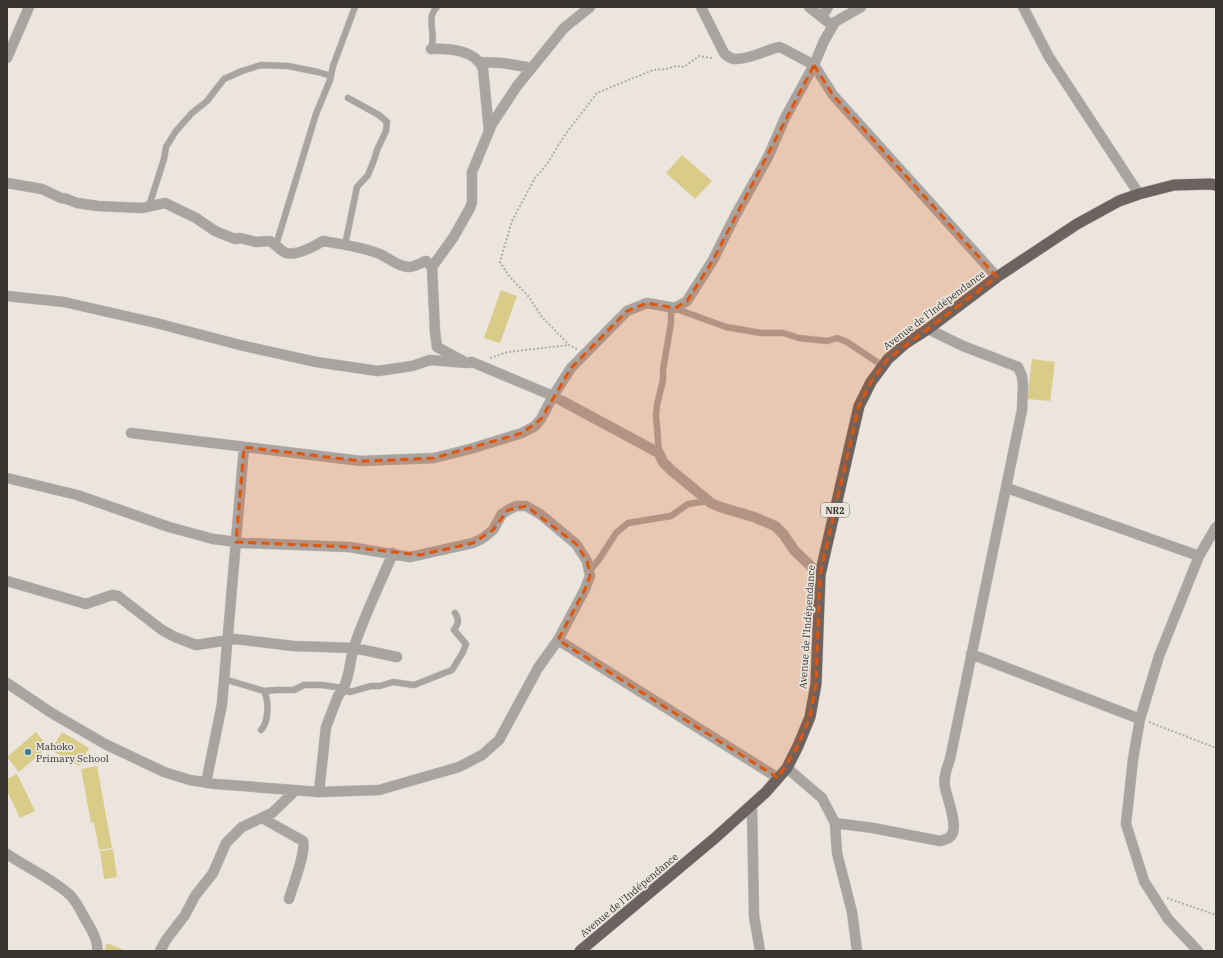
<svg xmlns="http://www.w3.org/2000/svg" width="1223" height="958" font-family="'IBM Plex Serif',serif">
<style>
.building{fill:#d9cc89}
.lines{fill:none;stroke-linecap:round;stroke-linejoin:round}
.service-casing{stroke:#c7c1bb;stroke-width:7}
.minor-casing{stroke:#c7c1bb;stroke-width:11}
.trunk-casing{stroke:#c7c1bb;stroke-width:12}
.path{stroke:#b1aca6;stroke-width:2;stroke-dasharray:2 2;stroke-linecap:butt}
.service{stroke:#a8a4a2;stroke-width:6}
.minor{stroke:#a8a4a2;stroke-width:10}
.trunk{stroke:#6c6360;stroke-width:11}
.marked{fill:#df570e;fill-opacity:0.2;stroke:#df570e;stroke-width:3;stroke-dasharray:8 5;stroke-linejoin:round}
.poi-dot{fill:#3d7f90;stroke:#ebe5dd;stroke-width:1.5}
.labels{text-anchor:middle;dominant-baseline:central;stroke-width:3.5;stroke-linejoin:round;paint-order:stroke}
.shield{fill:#ebe5dd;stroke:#6c6865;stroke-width:1}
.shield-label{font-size:9px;font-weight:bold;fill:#363331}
.street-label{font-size:10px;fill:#363331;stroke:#ebe5dd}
.poi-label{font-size:10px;fill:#363331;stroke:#ebe5dd;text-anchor:start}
</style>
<rect width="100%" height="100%" fill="#ebe5dd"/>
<path class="building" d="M682,155L712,181L695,199L666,173Z
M501,290L517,296L500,343L484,338Z
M1032,359L1055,362L1050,401L1027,399Z
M36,732L48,747L19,772L7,757Z
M62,732L89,748L79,766L51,750Z
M97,766L112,848L99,850L94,822L91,823L81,769Z
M17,774L35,811L20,818L7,791V779Z
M113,849L117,877L104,879L100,851Z
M107,943L126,951H104Z"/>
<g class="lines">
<g class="service-casing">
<path id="service" d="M431,49C437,36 425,18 437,7
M149,206L164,159L166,147L176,131L192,113L207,101L224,79L242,71L261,65L288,66L318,72L331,76
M276,245L316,114L330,80L333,66L355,7
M345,245L357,187L368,175L374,160L377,150L386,131L387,122L379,115L348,98
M659,453L656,415L657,405L663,380V370L671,323V307L726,327L761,333H783L799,338L827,341L837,338L847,342L883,366
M589,572L600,558L616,533L628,523L671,516L688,504L708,501
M224,679L264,691C269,701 269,722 261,730
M264,691L277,690H294L304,685H322L342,688L350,692L371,686H380L393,682L414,685L452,670L463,652L466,644L454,630C458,624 460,620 455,613"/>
</g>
<g class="minor-casing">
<path id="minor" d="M701,7L724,53C727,56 730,59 735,59C748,60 766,50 779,47L784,49L814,65L833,95L997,277
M809,7L833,26
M1023,7L1049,57L1139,194
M822,17L828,7
M431,49C449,48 476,50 483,69L489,131
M7,58L29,7
M480,62L503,63L532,68
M7,183L42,189L61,198L67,199L77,203L98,206L142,208L165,203L196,218L215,231L235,239L240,238L256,242L270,241C275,244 281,251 286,253C297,256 313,247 323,241C341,244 363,247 380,254C390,259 397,266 408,267C415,267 420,263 426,261L432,267
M7,296L64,302L156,323L240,345L316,362L378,371L412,366L430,360L467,363L472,362L553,396L659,453L663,462L671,470L711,503L720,507L754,517L775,526L784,535L794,550L820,575
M463,361L437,347L435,332L432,267L453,238L470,208L472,202V172L492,124L517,86L564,28L590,7
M131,433L361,461L434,458L470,449L522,433L535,426L541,419L553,396L571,368L627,311L647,303L675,308L687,301L713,260L735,216L768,157L785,118L814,65L824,41L835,22L861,7
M7,478L77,495L169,527L213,539L245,543L349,547L410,557L473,543L483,538L493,530L502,514L508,510L516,506H526L540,514L576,544L587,561L590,576L585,589L558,640
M1007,488L1199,556
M7,581L86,604L112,595L118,596L162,630L175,637L196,645L235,639L293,646L354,648L397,657
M971,654L1140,719
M7,683L50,712L105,744L164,772L190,780L216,784L319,792L379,790L459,767L482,755L499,740L538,668L558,640L778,778
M787,768L822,798L835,823L837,853L852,912L857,951
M206,783L222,704L244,447
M319,792L326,727L338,696C350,683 349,662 354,647C364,616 380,584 393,553
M752,806L754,916L760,951
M262,818L303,841C306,853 293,885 289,899
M835,823L873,828L940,841C944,840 948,839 951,836C959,826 947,799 945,787C943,777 947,768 950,759L1022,410L1023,385L1022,376L1018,367L963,346L928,329
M7,854C26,867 56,881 71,896C78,904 82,914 87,922C92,930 99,942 97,951
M160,951L166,940L185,915L195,896L213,873L226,843L242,827L272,813L296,790
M1198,951L1168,919L1144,881L1126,824L1133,759L1140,719L1159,656L1199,556L1216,527"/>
</g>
<g class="trunk-casing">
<path id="trunk" d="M580,951L715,838L766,792L787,768L798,746L810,717L816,684L820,575L859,406L871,382L888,359L906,343L928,329L997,277L1077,224L1119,201L1139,194L1174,185L1210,184L1216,185"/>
</g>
<path class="path" d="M577,349L569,345L542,317L529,297L509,276L500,262L512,221L535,178L547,164L564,136L597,93L653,70L666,69L676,66L684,67L699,56L711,58L714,57
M490,358L508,352L569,345
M1149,722L1216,748
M1167,898L1216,915"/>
<use href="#service" class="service"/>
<use href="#minor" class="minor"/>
<use href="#trunk" class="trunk"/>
</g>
<path class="marked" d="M814,65L833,95L997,277L888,359L871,382L859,406L820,575L816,684L810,717L798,746L778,778L558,640L585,589L590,576L587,561L576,544L526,506L508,510L493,530L473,543L420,555L349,547L236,542L244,447L361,461L392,460L434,458L522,433L541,419L571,368L627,311L647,303L675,308L687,301L713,260Z"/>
<circle class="poi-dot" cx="28" cy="752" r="4"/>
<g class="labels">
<rect class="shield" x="821" y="503" width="28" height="14" rx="3"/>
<g class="shield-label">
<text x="835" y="510">NR2</text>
</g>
<g class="street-label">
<text transform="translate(934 310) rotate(-37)">Avenue de l'Indépendance</text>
<text transform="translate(807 627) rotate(-86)">Avenue de l'Indépendance</text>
<text transform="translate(629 895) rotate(-40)">Avenue de l'Indépendance</text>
</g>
<g class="poi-label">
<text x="36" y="746">Mahoko<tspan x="36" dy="12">Primary School</tspan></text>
</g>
</g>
<rect width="1223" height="958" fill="none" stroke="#363331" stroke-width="16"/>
</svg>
